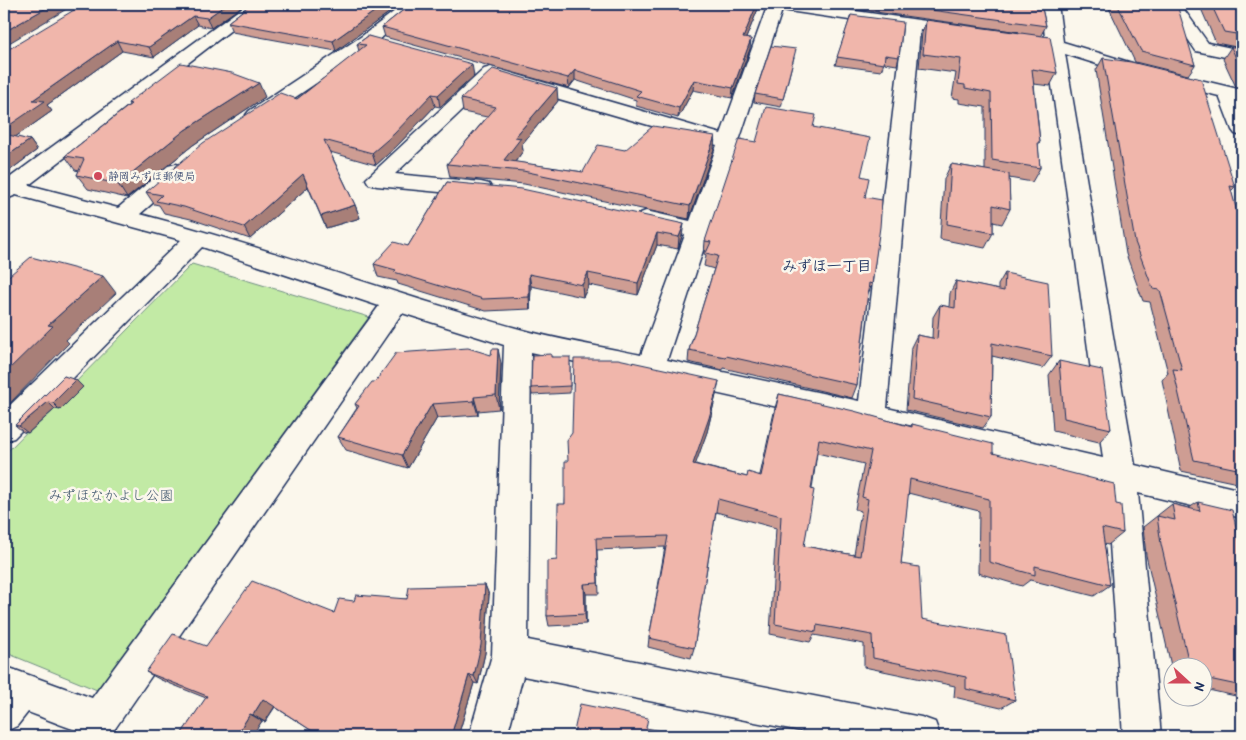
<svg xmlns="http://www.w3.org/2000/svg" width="1246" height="740" font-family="'Patrick Hand','Klee One',sans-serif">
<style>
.green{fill:#c2eaa5;stroke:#6e8c82}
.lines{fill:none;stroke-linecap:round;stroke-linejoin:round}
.minor-casing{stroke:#1b2f5e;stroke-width:3}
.minor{fill:#fbf7ec;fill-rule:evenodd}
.wall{fill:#ce9d93;stroke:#1b2f5e;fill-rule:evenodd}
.shaded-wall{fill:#a87f78;stroke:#1b2f5e}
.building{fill:#f0b6ab;stroke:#1b2f5e;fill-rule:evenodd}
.poi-dot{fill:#d1495b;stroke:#fbf7ec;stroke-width:2}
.labels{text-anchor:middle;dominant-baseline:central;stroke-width:5;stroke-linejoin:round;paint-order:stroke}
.far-poi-label{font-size:11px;fill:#1b2f5e;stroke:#fbf7ec;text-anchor:start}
.park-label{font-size:14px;fill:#3c546c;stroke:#fbf7ec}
.neighbourhood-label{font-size:15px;font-weight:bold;fill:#1b2f5e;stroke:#fbf7ec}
</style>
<rect width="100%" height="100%" fill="#fbf7ec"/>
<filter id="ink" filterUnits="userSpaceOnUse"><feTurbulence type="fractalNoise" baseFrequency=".02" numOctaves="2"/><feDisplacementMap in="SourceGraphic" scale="10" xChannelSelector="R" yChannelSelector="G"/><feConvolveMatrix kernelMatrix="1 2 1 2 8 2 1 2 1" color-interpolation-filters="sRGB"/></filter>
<g filter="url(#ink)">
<path class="green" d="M192,264L369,317L97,690L4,652V455Z"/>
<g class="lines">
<g class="minor-casing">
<path id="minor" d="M247,4H265L29,185L118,208L168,166L176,164L184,166L187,171L184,176L140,214C267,247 390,293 516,328C557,340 600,346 641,355L685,235L638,224L635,219L638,214L646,211L690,221L717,145L494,80L395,174L481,182L489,184L492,189L489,194L481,196L377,186L369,184L366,179L484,69L491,67L498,69L721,134L767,7L765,4H806L968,27L971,31L968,35L962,36L920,30L887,408L1103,458L1047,49L1033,46L1030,42L1033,38H1045L1042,4H1058L1063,42L1142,66L1242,90V102L1240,101L1242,106V136L1235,134L1232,130L1219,96L1129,74L1065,54L1135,465L1242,490V518L1138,493L1161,736H1123L1106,485L872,428L531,352L528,640L921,717L935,722L940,736H826L523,676L507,736H469L492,655L504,345L402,313L112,733C90,740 51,720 28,712L17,726L4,732V666L92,698L379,306L202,247L14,438L4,441V411L181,240L16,195L4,200V178L8,179ZM782,10L903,28L859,401L667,360Z
M404,4H422L374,44L263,119L256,121L249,119L246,115L249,111L362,36Z
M1164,4H1180L1208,43L1236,49L1239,53L1236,57L1230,58L1196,51Z"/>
</g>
<use href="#minor" class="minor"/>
</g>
<path class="wall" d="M245,4L211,28L198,25L154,57L122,51L47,105L52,111L15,137L30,140L37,150L9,171L4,169V52Z
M251,4H401L336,51L232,32L228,22Z
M411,4H760L746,38L750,49L732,98L693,90L678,118L636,106V100L575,80L569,88L385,37L382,27Z
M844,4H1041L1046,26L1041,35L1057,73L1050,86L1034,84L1040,142L1038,145L1040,168L1032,182L1009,178L1010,209L1002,224L993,222V233L985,248L940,239L944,179L951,164L985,170V107L959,103V99L952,98L956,73L919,68L922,33L926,20L1019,32L854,9V5Z
M1107,4H1174L1195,65L1188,75L1135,62Z
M1199,4H1242V88L1236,87L1223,59L1231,47H1236L1216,43Z
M851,15L899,57L897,65L884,63L881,71L835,65Z
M368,36L474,76L440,107L435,106L397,146L376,165L330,152L355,205L360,218L326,228L308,187L250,239L191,219L164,213L159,205L154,204L146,192L297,99L359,51L357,44Z
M794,57L781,107L754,102L755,94Z
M1103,58L1235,187L1231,191L1242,230V484L1181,471L1162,380L1168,373L1150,302L1143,301L1126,254L1096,70Z
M265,97L193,145L127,198L88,189L77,175L79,171L75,170L65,156L129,105L128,103Z
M461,99L558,101L522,144L523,151L515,162L583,172L625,150L714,149L689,219L524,184L450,177L447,164L487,117L463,112Z
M814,127L861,176L865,197L872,284L868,294L857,385L852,398L723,368V370L688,362L689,350L714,269L704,266L706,255L704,254L705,241L756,142Z
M447,182L682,236L678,249L657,245L638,295L589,285L583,297L531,286L530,309L486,311L398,284L397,281L378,277L374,264L408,246Z
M1005,273L1052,356L1043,368L992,356L991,417L983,428L906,410L911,347L917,335L932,338L933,317L940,305L949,307L950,293L956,281L998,290V285Z
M1059,361L1111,429L1099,442L1053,431L1049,375Z
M501,363L499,409L478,411V415L437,418L408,468L346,450L338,437L357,408L355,404L375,382Z
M570,364V393L532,395L531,388Z
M64,376L83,387L60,410L55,409L28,433L23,432L15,425Z
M779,394L911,426L912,424L993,453L1116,504L1123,533L1108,545L1104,544L1110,585L1094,596L1030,580L1022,586L978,573L979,511L908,493L901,564L922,619L1015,700L1001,708L954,697L955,686L864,667V644L814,635L810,642L770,634L776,528L716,512L694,648L691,658L648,647L649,638L665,547L597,550L599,594H586V624L549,626L547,616L557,560L565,504L568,461L716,395L707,432L695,464L747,477L760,475L775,408ZM817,453L864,464L855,509L861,511L854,555L804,546Z
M1198,502L1242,552V703L1240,697L1204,689V668H1174V679L1146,555L1143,527L1157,516H1158V515L1172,504L1189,508Z
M485,585L489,595L485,653L478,684L474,683L458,736H320L275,707L265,722L262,721L252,736H180L206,698L161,680L146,672L206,646L334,613L354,601L407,599Z"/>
<path class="shaded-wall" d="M53,4H75L4,46V32Z
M227,4H245L211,28L207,18Z
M385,4H401L336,51L333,41Z
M757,4H760L742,48L743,38Z
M193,16L198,25L154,57L149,47Z
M751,39L750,49L732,98L733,88Z
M117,41L122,51L47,105L52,111L11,140L4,137V129L33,100Z
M472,64L474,76L440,107L438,95Z
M575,70V80L569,88L568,78Z
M694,80L693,90L678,118L679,108Z
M259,83L265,97L193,145L127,198L118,184L185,130Z
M557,88L558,101L522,144L523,151L509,170L504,160L515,137Z
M432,94L435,106L397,146L376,165L372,153Z
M715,136L714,149L689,219L690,206Z
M30,140L37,150L9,171L4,164V158Z
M303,174L308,187L250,239L244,227Z
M355,205L360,218L326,228L321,216Z
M684,224L682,236L678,249L679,237Z
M657,233V245L638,295V283Z
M588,273L589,285L583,297L582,285Z
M529,274L531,286L530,309L529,297Z
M103,276L116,293L66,340L69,343L4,409V374L48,325Z
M498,349L501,363L499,409L496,395Z
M76,380L83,387L60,410L53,403Z
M719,381L716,395L707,432L691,477L693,464Z
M474,397L478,411V415L474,401Z
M48,402L55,409L28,433L19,426Z
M432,404L437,418L408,468L402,455Z
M584,584L586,594V624L585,614Z
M485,585L489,595L485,653L478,684L474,676Z
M469,675L474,683L458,736H451Z
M263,699L275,706L265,722L253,715Z
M250,714L262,721L252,736H236Z"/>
<path class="building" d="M4,4H53L4,32Z
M84,4H227L207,18L193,16L149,47L117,41L33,100L45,101L4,129V52Z
M251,4H385L333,41L228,22Z
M411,4H757L743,38L751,39L733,88L694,80L679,108L636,96L641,91L575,70L568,78L382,27Z
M888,4H1041L1046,26Z
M1117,4H1174L1178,8L1195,65L1141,51Z
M1211,4H1242V35L1224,32Z
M851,15L903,22L899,57L885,55L884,64L837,57Z
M926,20L1050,37L1057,73L1032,69L1040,142H1038L1040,168L992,160L991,93L965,88V85L958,84L961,59L923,54Z
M368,36L472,64L438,95L432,94L394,134L372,153L324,140L355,205L321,216L303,174L244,227L184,207L156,201L162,195L146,192L203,143L280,93L297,99L366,45L357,44Z
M771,46L796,49L783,99L755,94Z
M1231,47H1242V71Z
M1103,58L1131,62L1201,79L1235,187L1230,186L1242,230V470L1194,460L1173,369L1182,370L1160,290L1153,289L1135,242Z
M181,63L232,73L259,83L185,130L118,184L77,175L84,159L65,156L131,104L128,103Z
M493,69L557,88L515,137L521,138L504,160L583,172L598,145L625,150L653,126L715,136L690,206L523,171L447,164L496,107L461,99Z
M766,107L816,115L813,127L870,138L861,176L869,178L865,197L882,200L880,227L872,284L869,283L857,385L726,356L725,357L689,350L718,256L706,253L711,242L705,241L739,139L756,142Z
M4,134L30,140L4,158Z
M951,164L1009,174L1010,209L993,205V233L947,224Z
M447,182L522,189L684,224L679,237L657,233L638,283L588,273L582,285L529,274V297L483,299L394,272L396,270L374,264L394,242L408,246Z
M31,257L103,276L48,325L53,326L4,374V280Z
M1005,273L1048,282L1052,356L992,343L991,417L912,399L917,335L937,339L940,305L955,308L956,281L1004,291Z
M468,348L491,355L492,349H498L496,395L474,397V401L432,404L402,455L338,437L359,406L355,404L372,382H375L396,353Z
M551,354V357H570V386L531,388L532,355Z
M574,359H618L719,381L709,418L693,464L747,477L748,472L761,476L779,394L854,411L912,427V424L993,444V453L1114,484L1116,504L1121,505L1123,533L1102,528L1110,585L1035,566V575L989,562V499L910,479L901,564L919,567L922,619L1006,635L1015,700L966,689V677L873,658L872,635L817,625L816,632L775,624L781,516L718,499L694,648L649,638L668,536L596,538L598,583L584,584L585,614L547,616V561L557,560L558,504H565V461H568L567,440L572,433ZM819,439L871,451L862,497L868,499L860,556L804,546L814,490L811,489Z
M1059,361L1102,370L1111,429L1064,418Z
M64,376L76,380L53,403L48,402L19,426L15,425Z
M1198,502L1232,510L1242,552V686L1204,678V668H1190L1161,544L1157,516L1175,520L1172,504L1200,511Z
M252,581L334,613L339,599L354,601L356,595L407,599L409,587L485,585L481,645L474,676L469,675L451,736H320L263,699L253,715L250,714L236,736H180L207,696L146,672L173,634L206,646Z
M580,704L648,718L646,728L687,736H573Z"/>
</g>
<circle class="poi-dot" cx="98" cy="176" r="5"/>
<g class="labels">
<g class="far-poi-label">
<text x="108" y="176">静岡みずほ郵便局</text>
</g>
<g class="park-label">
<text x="111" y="494">みずほなかよし公園</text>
</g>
<g class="neighbourhood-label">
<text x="827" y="265">みずほ一丁目</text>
</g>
</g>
<rect width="1246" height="740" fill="none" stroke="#fbf7ec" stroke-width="20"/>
<rect x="10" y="10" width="1226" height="720" fill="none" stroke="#1b2f5e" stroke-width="2" filter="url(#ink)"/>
<g transform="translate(1188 682) rotate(111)"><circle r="24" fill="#fbf7ec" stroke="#a1a7b3"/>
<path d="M0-4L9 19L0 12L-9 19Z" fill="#d1495b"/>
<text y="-8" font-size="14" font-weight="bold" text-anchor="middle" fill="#1b2f5e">N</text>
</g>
</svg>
